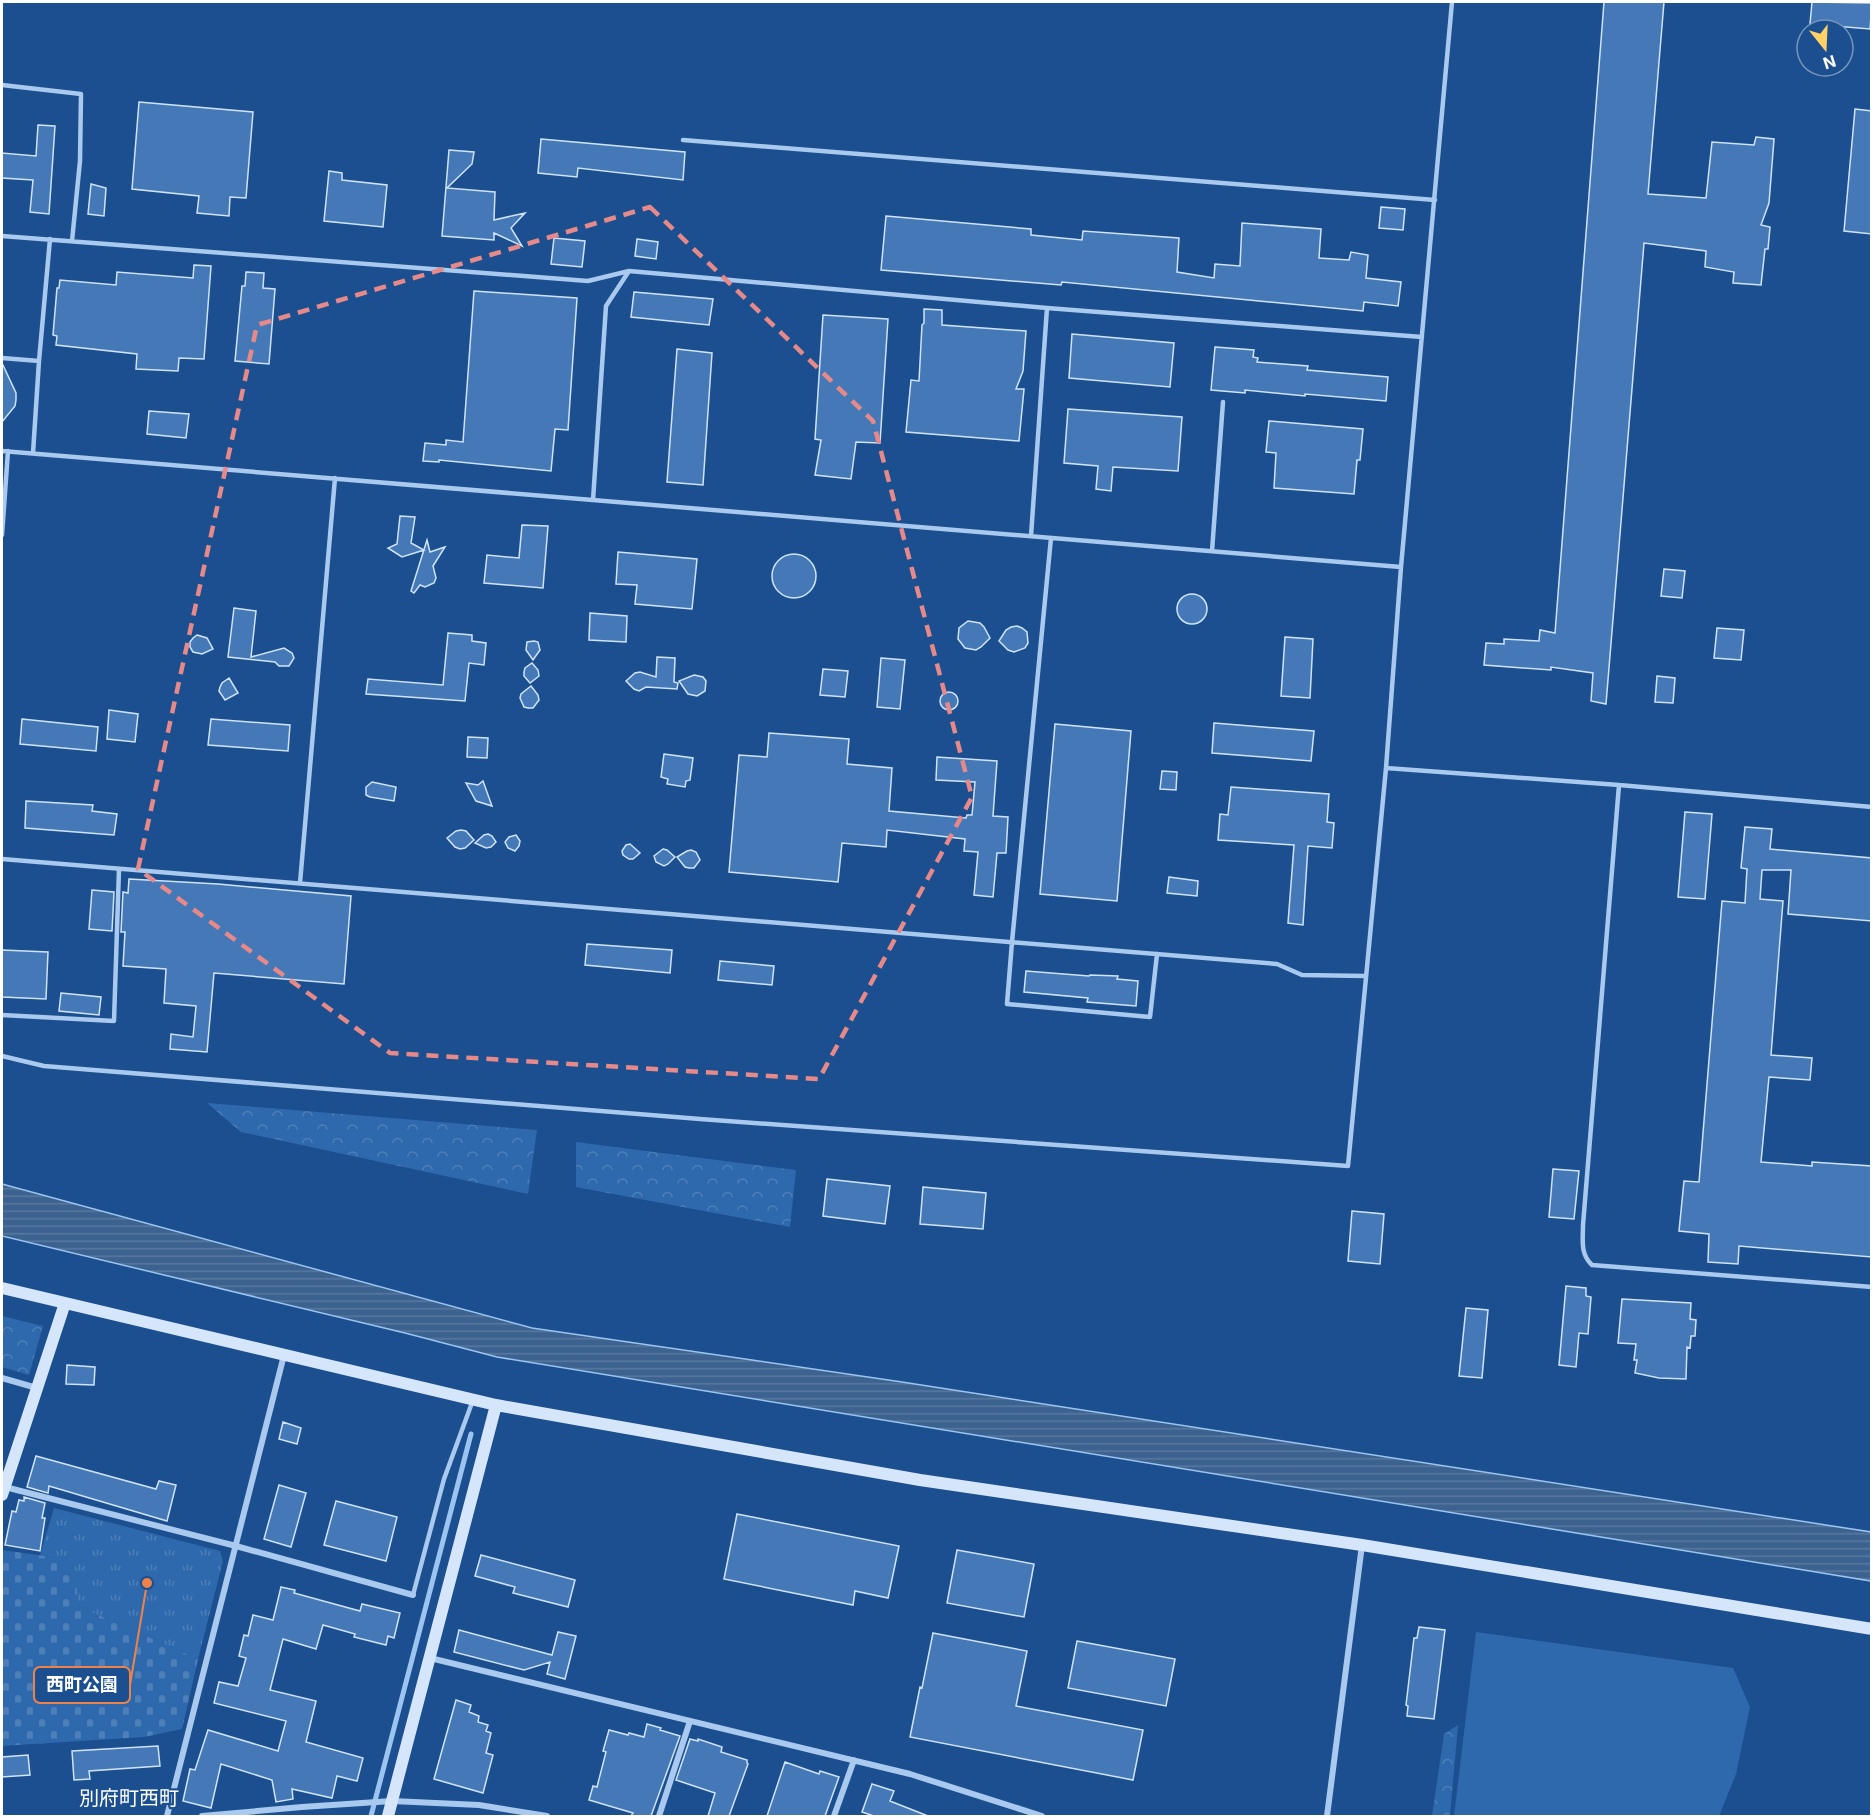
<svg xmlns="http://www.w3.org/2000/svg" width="1873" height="1818" font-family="Inter,'Noto Sans JP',sans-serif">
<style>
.grass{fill:#2e69ad}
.forest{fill:url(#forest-crowns)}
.cemetery{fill:url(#cemetery-stones)}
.park{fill:url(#park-tufts)}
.water{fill:url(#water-rules);stroke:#9cc4f0;stroke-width:1.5}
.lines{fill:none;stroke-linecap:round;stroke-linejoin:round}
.stream{stroke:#9cc4f0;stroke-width:5}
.building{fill:#4478b7;stroke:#cfe3fa;stroke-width:1.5}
.lane{stroke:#a9c9ee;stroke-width:4.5}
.street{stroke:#a9c9ee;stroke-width:6}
.secondary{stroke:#d6e6fa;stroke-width:12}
.marked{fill:none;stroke:#e88989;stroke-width:4.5;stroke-dasharray:12 8;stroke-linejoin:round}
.labels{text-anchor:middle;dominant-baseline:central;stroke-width:4.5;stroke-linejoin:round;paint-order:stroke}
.quarter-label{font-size:20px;fill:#fff;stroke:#1b4f8f}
.leader{fill:none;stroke:#ee8249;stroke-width:2}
.callout-dot{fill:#ee8249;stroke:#1b4f8f;stroke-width:2}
.callout{fill:#1b4f8f;stroke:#ee8249;stroke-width:2}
.callout-label{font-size:18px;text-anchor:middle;font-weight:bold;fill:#fff}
</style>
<defs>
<pattern id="forest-crowns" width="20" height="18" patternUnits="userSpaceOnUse" patternTransform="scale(1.5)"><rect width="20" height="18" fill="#2e69ad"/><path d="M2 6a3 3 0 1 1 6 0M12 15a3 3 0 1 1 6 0" fill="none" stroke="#4d80b9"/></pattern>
<pattern id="cemetery-stones" width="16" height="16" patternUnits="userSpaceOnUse" patternTransform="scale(1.5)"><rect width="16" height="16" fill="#2e69ad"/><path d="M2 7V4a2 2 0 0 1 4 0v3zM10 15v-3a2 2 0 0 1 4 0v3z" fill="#4d80b9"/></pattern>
<pattern id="park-tufts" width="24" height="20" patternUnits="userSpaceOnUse" patternTransform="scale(1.5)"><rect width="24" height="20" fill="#2e69ad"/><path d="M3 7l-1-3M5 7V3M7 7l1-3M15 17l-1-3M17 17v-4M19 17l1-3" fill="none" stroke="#4d80b9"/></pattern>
<pattern id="water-rules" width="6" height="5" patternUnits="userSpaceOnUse" patternTransform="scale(1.5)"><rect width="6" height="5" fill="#3c6290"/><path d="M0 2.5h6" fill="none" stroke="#597aa1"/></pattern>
</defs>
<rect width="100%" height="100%" fill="#1b4f8f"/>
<path class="grass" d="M1476,1632L1733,1668L1750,1707L1736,1774L1719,1816H1454Z"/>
<path class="forest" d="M207,1103L537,1130L528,1194L241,1132Z
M576,1142L796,1170L790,1227L576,1187Z
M2,1316L43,1326L29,1375L2,1367Z
M1458,1725L1450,1816H1432L1444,1734Z"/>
<path class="cemetery" d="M2,1550L75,1560L79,1606L198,1659L182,1729L144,1737L2,1746Z"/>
<path class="park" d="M54,1508L220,1551L223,1561L198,1659L78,1606L75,1561L40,1555Z"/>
<path class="water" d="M2,1184L532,1328L902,1382L1871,1532V1581L497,1357L405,1333L2,1236Z"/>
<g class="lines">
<path class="stream" d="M371,1816L471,1434"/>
</g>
<path class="building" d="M1604,2H1664L1648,194L1706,198L1712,142L1754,145L1756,137L1774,139L1769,203L1761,225L1770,227L1768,249H1765L1761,285L1733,283L1734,272L1705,267L1706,251L1644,243L1606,704L1591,701L1593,673L1551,667V670L1484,665L1486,643L1504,644V639L1539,641L1540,630L1555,633Z
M1812,2L1872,3L1870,29L1810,24Z
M139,102L253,112L246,198L230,197L229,216L197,213L199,196L132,189Z
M1855,109L1872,111V234L1844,231Z
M38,125L55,126L49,214L30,212L33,180L2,178V153L36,156Z
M541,139L685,152L683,180L578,168L577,177L538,173Z
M449,150L474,152L472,164L447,188L495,192L494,220L525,213L511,228L522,246L494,233V240L442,236Z
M329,171L342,173V180L387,185L383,227L324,221Z
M91,184L106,188L104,216L88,214Z
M1381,207L1405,209L1403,230L1379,228Z
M886,216L1031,229V235L1082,240L1083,231L1179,238L1177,272L1214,278L1215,264L1240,266L1242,223L1321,229L1319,258L1349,260L1351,252L1368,255L1366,278L1401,282L1398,306L1364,302L1363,311L1062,282L1061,285L881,270Z
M554,238L585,241L582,267L551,264Z
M637,239L658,242L656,259L635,256Z
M194,265L211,266L204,359L179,358L178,371L136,369L137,354L56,345L57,336L53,335L57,288H59L60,280L116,285L117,272L193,278Z
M246,272L264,273L263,288L275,289L269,364L235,361L242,286H245Z
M474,291L577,298L568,430L555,429L551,471L439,460V462L423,461L425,443L446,445V440L463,442Z
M634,292L713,299L709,325L631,317Z
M924,309L942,310V325L1026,331L1023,371L1016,389H1024L1019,441L906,432L911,380L919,381L922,325L924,323Z
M823,315L888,319L880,443L856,442L851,479L815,475L821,440L815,439Z
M1072,334L1174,343L1170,387L1069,378Z
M1215,347L1254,350L1253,357L1258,358L1257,362L1308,366L1307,370L1388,377L1386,401L1305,394V396L1245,390V393L1211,390Z
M677,349L712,353L703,485L667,482Z
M2,363L16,393V400L15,406L2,422Z
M1068,409L1182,417L1178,471L1113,467L1111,491L1096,489L1098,466L1064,463Z
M149,411L189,414L186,438L147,434Z
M1269,421L1363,429L1360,460H1357L1354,494L1274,488L1276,453L1266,452Z
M400,516L415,517L411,543L424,550L402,557L388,548L397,544Z
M522,525L548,526L543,588L484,583L487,555L519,558Z
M427,540L430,552L445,547L433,566L436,578L434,583L425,587L420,585L414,593L411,591Z
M618,552L697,559L692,609L635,604L637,585L616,584Z
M772 576a22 22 0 1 1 44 0a22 22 0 1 1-44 0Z
M1664,569L1685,571L1682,598L1661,596Z
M1177 609a15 15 0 1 1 30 0a15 15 0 1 1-30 0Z
M234,608L256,611L251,657L284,648L292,653L294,658L289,666H279L275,662L228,657Z
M590,613L627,616L626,642L589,640Z
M968,621L980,623L984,627L990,638L981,647L976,650L965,648L958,639L959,628Z
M1017,626L1022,628L1027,632L1028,643L1025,648L1014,652L1008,650L999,641L1006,630L1011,627Z
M1717,628L1744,630L1741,660L1714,658Z
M448,633L472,635V641L486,643L484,665L469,663L465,701L366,694L368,679L443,685Z
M197,635L207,638L213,649L202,654L193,652L190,647V642L193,638Z
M1285,637L1313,639L1310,698L1281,696Z
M534,641L538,642L540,650L533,660L526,650L527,642Z
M657,657L675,658L674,682L678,683L677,689L646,687L639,691L634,689L626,681L635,673L640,672L656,677Z
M881,658L905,660L900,709L877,707Z
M532,663L538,670L539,676L530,683L524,676V672L525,668Z
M823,669L848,671L845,697L820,695Z
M694,675L703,677L706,681L705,691L697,696L688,694L679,681Z
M1657,676L1675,678L1673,703L1655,702Z
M229,678L238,693L225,700L219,691L220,687L222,683Z
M531,686L538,695L539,700L533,708H528L524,707L520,698L521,694Z
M940 701a9 9 0 1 1 18 0a9 9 0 1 1-18 0Z
M109,710L138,714L135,742L107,739Z
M22,719L98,727L96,751L20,744Z
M211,719L290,725L288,751L208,745Z
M1214,723L1314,731L1311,761L1212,753Z
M1055,724L1131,731L1117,901L1040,894Z
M769,733L849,739L847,764L892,768L889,811L966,818L967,815H972L975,782L936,780L937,757L997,761L993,816L1008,817L1006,853H997L993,897L974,895L978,852L964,851L965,839L887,830L886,847L842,843L838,882L729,872L739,755L767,757Z
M468,737L488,738L487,758L467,757Z
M664,754L693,758L690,780L686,781L685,787L667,784L668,779L661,777Z
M1162,771L1177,772L1176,790L1160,789Z
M483,781L492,806L476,801L466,783L478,785Z
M372,782L396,787L394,801L370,797L366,795V787Z
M1231,787L1329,794L1327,822L1334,823L1332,848L1308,846L1303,925L1288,923L1294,845L1218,840L1220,814L1228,815Z
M26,801L93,805L92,811L117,814L114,835L25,828Z
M1685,812L1712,814L1705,899L1678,897Z
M1745,827L1772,829L1770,849L1872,858V921L1788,914L1791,870H1762L1760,899L1783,901L1771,1055L1812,1058L1810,1080L1769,1077L1761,1162L1812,1166V1162L1872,1166V1257L1739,1246L1738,1264L1708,1262L1709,1234L1679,1231L1684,1181L1699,1182L1722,901L1745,903L1747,869L1741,868Z
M461,830L466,831L474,840L465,848L460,849L455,847L447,838L456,831Z
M488,834L492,836L496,842L491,847L486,848L475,843L484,835Z
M516,835L520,841L519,846L515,851L508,848L505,842L509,837Z
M630,844L640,853L633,859H629L623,855L622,851L626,845Z
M663,849L667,850L675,857L668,864L664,866L656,862L654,856Z
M691,850L696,852L700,860L694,868H689L685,867L677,857L687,851Z
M1169,877L1198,881L1197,896L1167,893Z
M129,879L218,884L351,896L344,984L214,973L207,1052L170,1049L171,1034L193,1037L196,1006L164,1003L166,969L123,966L125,932H121L123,892L128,893Z
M92,890L114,892L112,931L89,929Z
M587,944L672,950L670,973L585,965Z
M2,950L48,952L46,999L2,997Z
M720,961L774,966L772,985L718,980Z
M1026,971L1089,976L1090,975L1118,976L1117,979L1138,981L1136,1006L1087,1002L1088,998L1024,992Z
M61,993L101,997L99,1015L59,1011Z
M1553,1169L1579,1171L1574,1219L1549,1217Z
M827,1179L890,1186L885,1224L823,1216Z
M923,1187L986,1193L983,1229L920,1224Z
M1352,1211L1384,1214L1380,1264L1348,1261Z
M1566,1286L1586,1288V1296L1591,1297L1588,1334L1579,1333L1576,1367L1559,1365Z
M1622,1299L1691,1303L1690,1319L1696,1320L1695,1336H1691L1690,1348L1687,1347L1686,1379L1659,1378L1635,1373L1637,1360H1634L1636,1344L1618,1343Z
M1466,1308L1488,1310L1482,1378L1459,1376Z
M67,1365L95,1367L94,1385L66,1384Z
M283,1422L301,1428L297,1444L279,1439Z
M36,1456L156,1489L159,1481L176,1485L167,1521L49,1486L48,1493L27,1487Z
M279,1485L306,1493L291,1547L264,1539Z
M24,1497L45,1503L42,1518H45L40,1551L5,1545L12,1511L16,1512L19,1500L24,1501Z
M336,1501L397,1517L386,1561L324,1545Z
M737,1514L899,1546L888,1598L855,1591L853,1605L724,1579Z
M957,1550L1034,1564L1024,1617L947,1603Z
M481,1555L575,1580L568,1607L513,1593L515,1587L475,1576Z
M281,1587L295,1590L294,1593L360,1611L362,1604L400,1613L394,1638L388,1636L386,1645L354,1637L355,1634L323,1625L316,1649L283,1639L270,1690L316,1701L306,1742L363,1758L357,1781L337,1776L332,1798L292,1789L293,1799L276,1802L272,1780L221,1764L211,1808L183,1801L190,1769L195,1770L208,1730L278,1751L286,1721L214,1703L219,1682L238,1686L246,1658L239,1656L244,1635L248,1636L253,1615L273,1620Z
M1419,1627L1445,1630L1434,1719L1407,1716L1408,1706L1406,1705L1414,1638H1417Z
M459,1630L552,1655L558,1632L576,1636L565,1679L547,1674L550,1662L524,1670L454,1652Z
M933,1633L1027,1651L1016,1706L1143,1730L1133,1780L910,1737L920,1687L922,1688Z
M1077,1641L1175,1659L1166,1706L1068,1688Z
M456,1700L471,1705L469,1712L479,1716L478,1722L488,1725L486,1731L491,1733L486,1753L493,1755L483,1793L434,1779Z
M647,1724L661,1728L660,1730L680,1736L651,1816H631L633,1813L589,1800L593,1786L597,1787L606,1752L603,1751L609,1730L628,1735L629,1733L644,1737Z
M690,1739L698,1741V1739L722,1747L721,1752L747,1760V1763L748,1764L729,1816H708L715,1793L676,1780Z
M158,1746L160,1766L89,1771L90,1779L74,1780L72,1751Z
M28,1755L30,1775L2,1777V1757Z
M785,1762L819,1774L820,1771L839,1777L825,1816H767Z
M872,1784L894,1791L890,1801L928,1816H874L862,1812Z"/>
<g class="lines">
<path class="lane" d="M2,85L81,94L80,161L72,241
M683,140L1435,200
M2,236L588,281L629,271L1047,308L1422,337
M2,358L39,361
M2,451L1401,567
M33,453L39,361L50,239
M593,500L606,306L629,271
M2,535L8,451
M1031,536L1047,308
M1051,538L1012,942L1007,1004L1150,1017L1157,954
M1212,551L1223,402
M1386,768L1619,785L1872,807
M1619,785L1583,1225C1583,1240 1580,1254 1592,1265L1872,1287
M2,859L1277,964L1302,975L1366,976
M300,883L335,478
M2,1015L114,1021L119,869
M2,1056L44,1066L700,1119L1348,1166L1386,768L1401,567L1452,2
M413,1595L444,1479L473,1400"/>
<path class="street" d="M2,1378L37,1388
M5,1487L236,1546L413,1595
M430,1658L910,1774L1042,1816
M167,1816L284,1355
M202,1816L302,1807L392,1801L479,1805L547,1816
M659,1816L690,1721
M834,1816L854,1760
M1327,1816L1362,1545"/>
<path class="secondary" d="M2,1288L496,1405L920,1480L1362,1545L1872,1629
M2,1495L65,1303
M388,1816L496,1405"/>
</g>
<path class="marked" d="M650,207L873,421L972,797L819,1079L390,1053L138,869L257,325Z"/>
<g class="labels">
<g class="quarter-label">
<text x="129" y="1798">別府町西町</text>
</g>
</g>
<path class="leader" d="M147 1583L130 1685"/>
<circle class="callout-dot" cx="147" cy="1583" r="6"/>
<rect class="callout" x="34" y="1667" width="96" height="36" rx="6"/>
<g class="callout-label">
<text x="82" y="1691">西町公園</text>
</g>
<rect width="1873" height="1818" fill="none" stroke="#ffffff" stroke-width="6"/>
<g transform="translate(1825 48) rotate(162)"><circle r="28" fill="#1b4f8f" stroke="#7695bc" stroke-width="1.5"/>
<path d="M0-4.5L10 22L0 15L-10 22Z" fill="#ffd166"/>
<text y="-9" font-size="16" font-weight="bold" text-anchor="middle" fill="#ffffff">N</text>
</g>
</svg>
